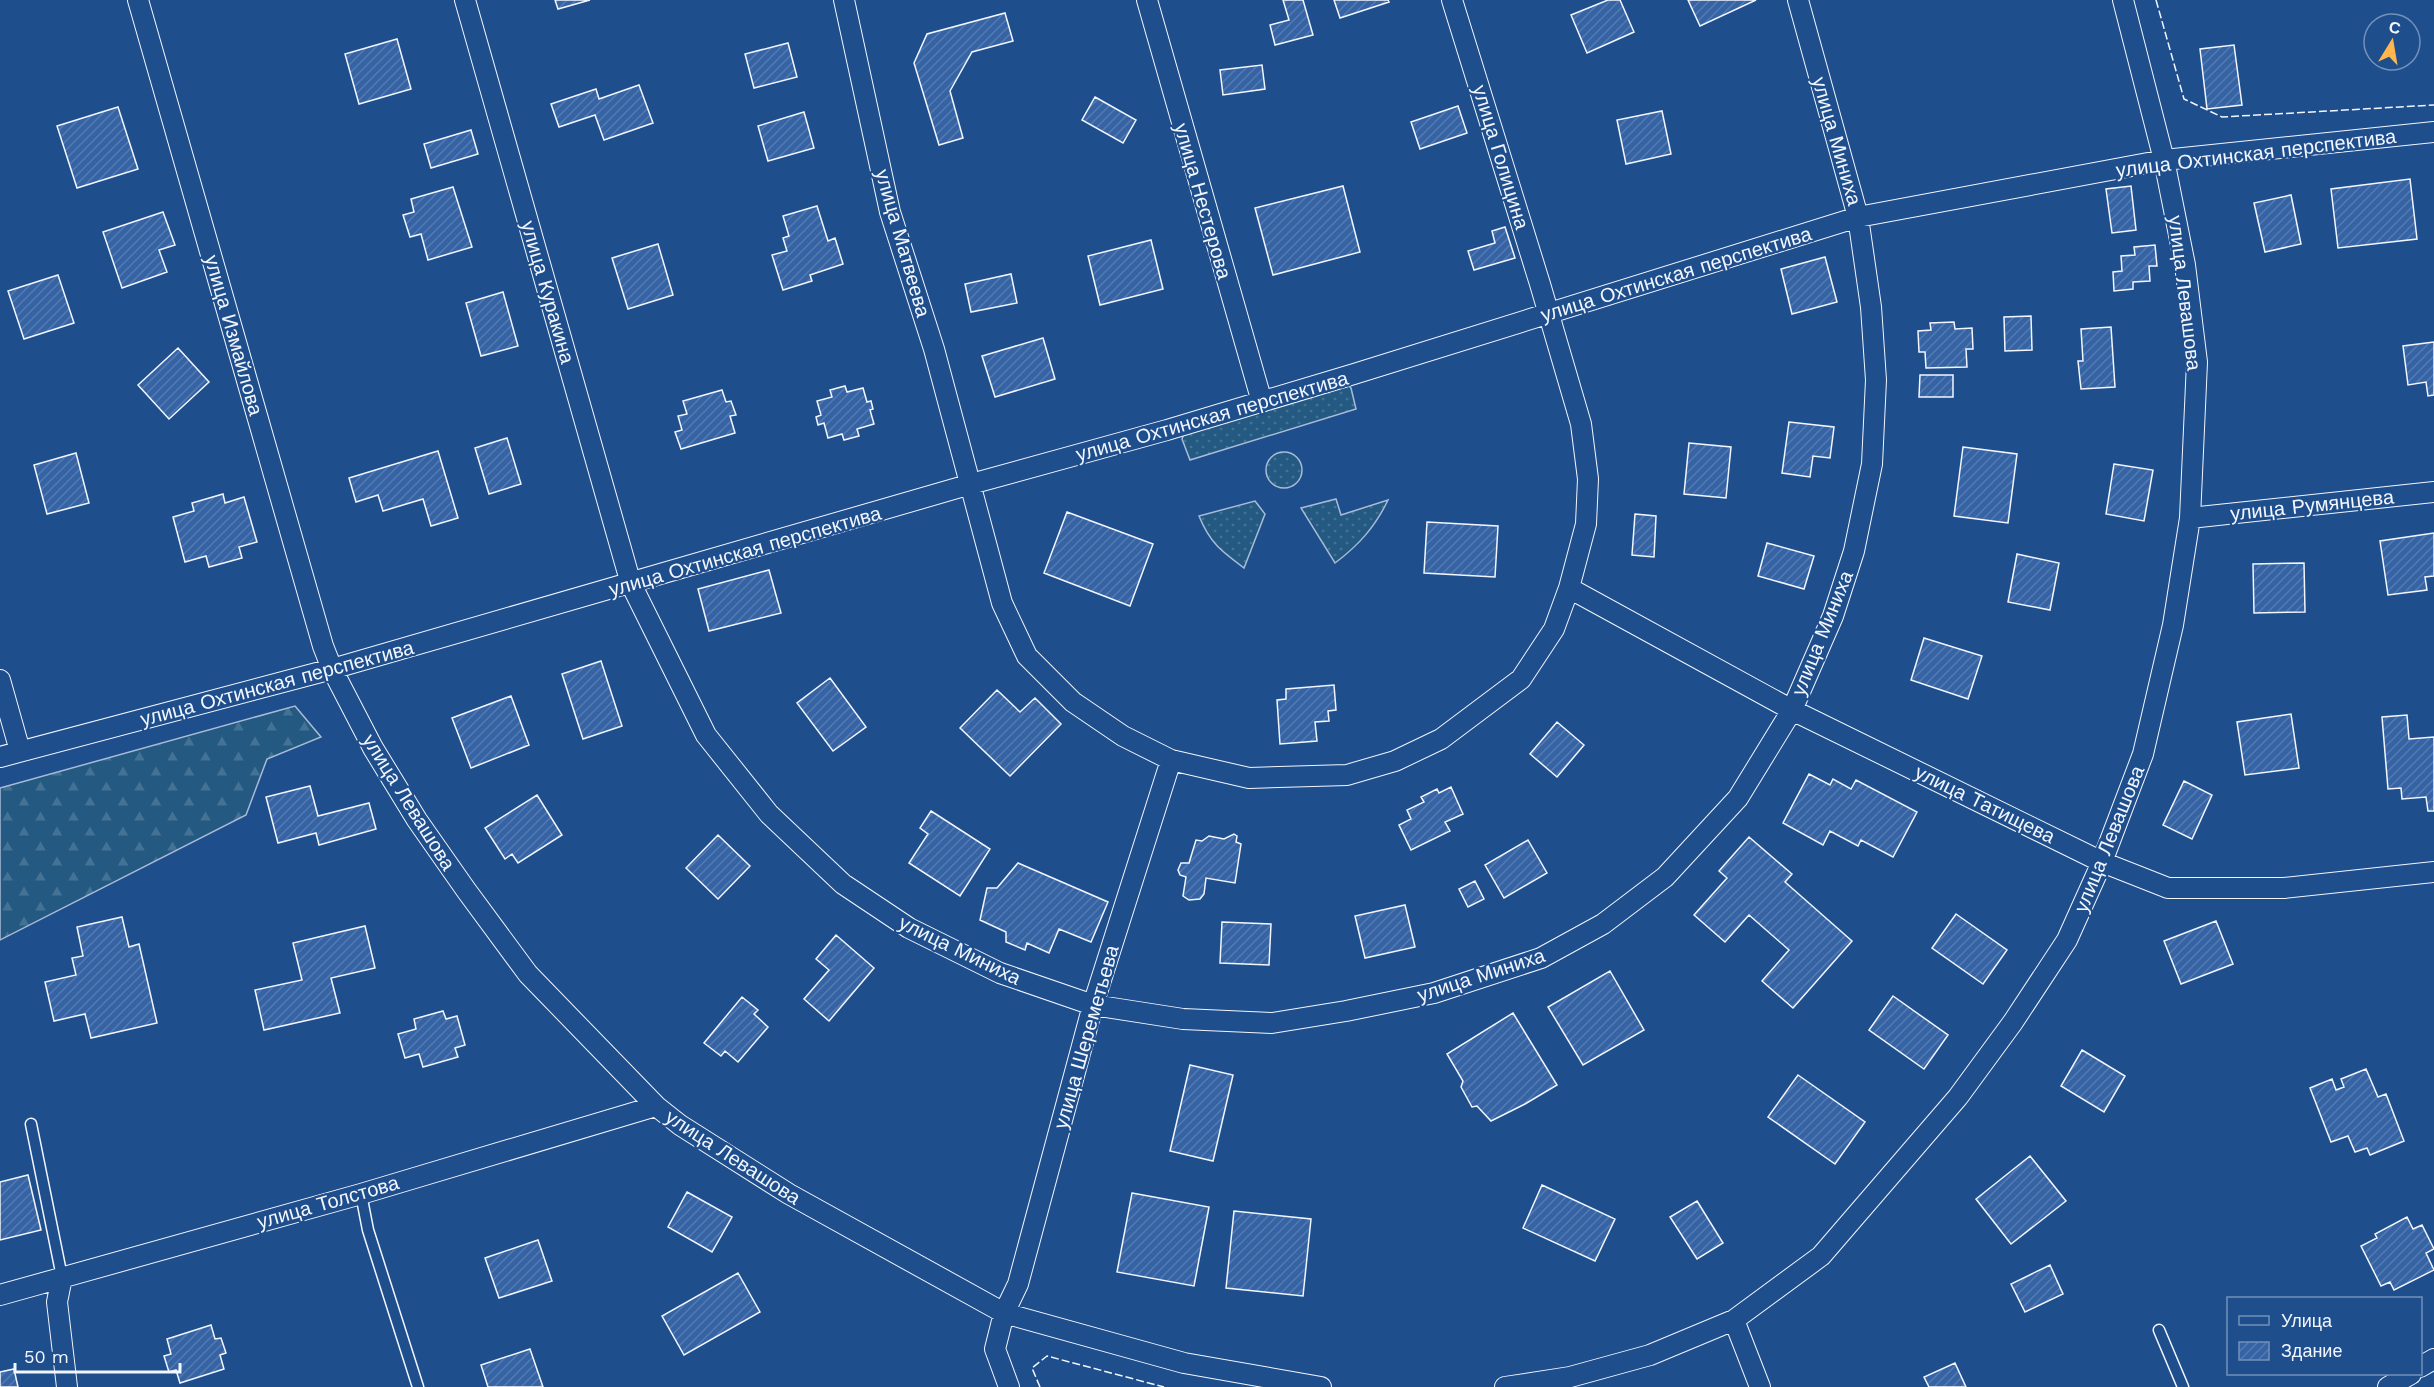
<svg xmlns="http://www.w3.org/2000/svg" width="2434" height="1387" font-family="'Work Sans',sans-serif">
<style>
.grass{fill:url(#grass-dots);stroke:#a8bbd7;stroke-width:1.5}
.forest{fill:url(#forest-firs);stroke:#a8bbd7;stroke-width:1.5}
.building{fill:url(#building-hatch);stroke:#f2f6ff;stroke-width:1.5}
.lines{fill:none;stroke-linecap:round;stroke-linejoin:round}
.service-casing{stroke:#f2f6ff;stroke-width:13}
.minor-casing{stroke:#f2f6ff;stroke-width:22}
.service{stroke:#1f4e8c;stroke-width:10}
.minor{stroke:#1f4e8c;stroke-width:20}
.fence{stroke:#f2f6ff;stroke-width:1.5;stroke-dasharray:8 3;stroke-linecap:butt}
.labels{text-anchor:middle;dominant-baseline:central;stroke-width:4.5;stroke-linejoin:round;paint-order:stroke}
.street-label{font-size:20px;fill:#f2f6ff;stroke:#1f4e8c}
</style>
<defs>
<pattern id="grass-dots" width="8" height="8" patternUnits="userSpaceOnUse" patternTransform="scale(1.5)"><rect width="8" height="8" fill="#245a82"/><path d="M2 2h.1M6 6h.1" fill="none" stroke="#447295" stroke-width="1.8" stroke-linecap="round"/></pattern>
<pattern id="forest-firs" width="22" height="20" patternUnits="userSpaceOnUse" patternTransform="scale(1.5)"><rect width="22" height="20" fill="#245a82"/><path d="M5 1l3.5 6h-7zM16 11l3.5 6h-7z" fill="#447295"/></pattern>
<pattern id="building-hatch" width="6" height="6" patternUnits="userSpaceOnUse" patternTransform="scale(1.5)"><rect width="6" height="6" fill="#3563a3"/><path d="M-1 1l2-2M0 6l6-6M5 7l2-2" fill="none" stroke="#537ab1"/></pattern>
</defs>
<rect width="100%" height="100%" fill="#1f4e8c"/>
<path class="grass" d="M1345,382L1351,388L1356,409L1190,460L1182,439L1186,428Z
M1266 470a18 18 0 1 1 36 0a18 18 0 1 1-36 0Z
M1336,499L1341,515L1388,500C1375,527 1359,545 1335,563L1301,508Z
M1255,501L1265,514L1244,568C1221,551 1210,543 1199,516Z"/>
<path class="forest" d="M295,706L321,737L267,759L246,815L0,940V788Z"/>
<path class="building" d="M555,0H590L558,9Z
M1283,0H1303L1313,35L1275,45L1270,25L1289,20Z
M1334,0H1388L1389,2L1340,18Z
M1608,0H1620L1634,32L1587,53L1571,15Z
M1688,0H1756L1700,26Z
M1005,13L1013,41L972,52L950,91L963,138L939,145L914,63L927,34Z
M397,39L411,89L359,104L345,54Z
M788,43L797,77L754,88L745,54Z
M2234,45L2242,105L2207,109L2200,49Z
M1262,65L1265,89L1223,95L1220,70Z
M639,85L653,123L604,140L595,115L559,127L551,104L596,89L599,99Z
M1095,97L1136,120L1123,143L1082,120Z
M1458,106L1467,133L1420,149L1411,122Z
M118,107L138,169L77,188L57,126Z
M1662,111L1671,154L1626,164L1617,120Z
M804,112L814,148L768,161L758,126Z
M471,130L478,154L431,168L424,144Z
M2410,179L2417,239L2338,248L2331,189Z
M1343,186L1360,252L1273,275L1255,208Z
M2131,186L2136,230L2112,233L2106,189Z
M453,187L472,247L428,260L421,234L410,237L403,215L414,212L411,199Z
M2291,195L2301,244L2265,252L2254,203Z
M817,206L828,241L835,238L843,264L810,275L812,281L783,290L772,255L787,251L783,238L789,236L783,216Z
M163,212L175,245L159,250L167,272L122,288L103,232Z
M1505,227L1515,258L1474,270L1468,251L1495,243L1492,231Z
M1151,240L1163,289L1100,305L1088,256Z
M658,244L673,295L628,309L612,258Z
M2155,245L2157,266H2149L2150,281L2133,282V289L2114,291L2113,272L2122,271L2121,256L2135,255L2134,247Z
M1825,257L1837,302L1792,314L1781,269Z
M1011,274L1017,303L971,312L965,284Z
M58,275L74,323L24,339L8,291Z
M503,292L518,346L481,356L466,303Z
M2031,316L2032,350L2005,351L2004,317Z
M1954,322L1955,329L1972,328L1973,349H1966L1967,367L1926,368L1925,352H1919L1918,331L1931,330L1930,323Z
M2111,327L2115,387L2081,389L2078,361H2083L2081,329Z
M1043,338L1055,379L995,397L982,356Z
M2434,342V395L2428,396L2426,382L2408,385L2403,346Z
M178,348L209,382L169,419L138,385Z
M1920,375H1953V397H1919Z
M845,386L847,392L863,388L867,402L871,401L873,409L870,410L874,424L857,429L859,436L844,440L842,434L828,438L824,423L818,425L816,417L821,415L817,401L832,397L830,390Z
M722,390L726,402L731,401L736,415L730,416L735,433L681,449L675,432L682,430L678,416L687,414L683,401Z
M1789,422L1834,427L1830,458L1813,456L1810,477L1782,473Z
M507,438L521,484L489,494L475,448Z
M1689,443L1731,447L1726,498L1684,494Z
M1963,447L2017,454L2008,523L1954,516Z
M438,451L458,518L431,526L423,499L383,511L378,495L356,502L349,478Z
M76,453L89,503L47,514L34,465Z
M2114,464L2153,470L2144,521L2106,514Z
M223,494L225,503L244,497L257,542L239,547L242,558L209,567L206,556L185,562L173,517L194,511L192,503Z
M1067,512L1153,544L1130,606L1044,573Z
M1635,514L1656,516L1654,557L1632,555Z
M1427,522L1498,526L1495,577L1424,573Z
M2434,533V576L2425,577L2427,590L2388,595L2380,541Z
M1767,543L1814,556L1804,589L1758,576Z
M2017,554L2059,563L2050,610L2008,602Z
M2304,563L2305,612L2254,613L2253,564Z
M769,570L781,613L709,631L698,589Z
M1924,638L1982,656L1968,699L1911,680Z
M601,661L622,726L583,739L562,674Z
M830,678L866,727L833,751L797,703Z
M1334,685L1336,710L1328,711L1329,721L1315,722L1317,741L1280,744L1277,700L1286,699V689Z
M997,690L1020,712L1035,698L1061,724L1010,776L960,728Z
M511,696L529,745L471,768L452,718Z
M2291,714L2299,768L2245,775L2237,722Z
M2407,715L2409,739L2434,737V811H2428L2426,797L2402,799L2401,788L2388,789L2382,717Z
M1557,722L1584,745L1557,777L1530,754Z
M1809,774L1830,785L1833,779L1851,789L1856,780L1917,812L1893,857L1861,840L1858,846L1830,831L1823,845L1783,823Z
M2184,781L2212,795L2192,839L2163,825Z
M310,786L318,816L369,803L376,829L319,845L316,833L278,843L266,797Z
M1451,787L1463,814L1445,822L1450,831L1411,850L1399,825L1411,819L1407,810L1424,802L1421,797L1437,789L1439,793Z
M537,795L562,835L518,863L512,854L505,859L485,828Z
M931,811L990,849L960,896L909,863L928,834L920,828Z
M1234,834L1237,836L1236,842L1241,844L1235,883L1206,878L1204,894L1200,899L1189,900L1183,896L1186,877L1180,875L1178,870L1181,863H1189L1196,840L1202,841L1209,836L1224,839Z
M718,835L750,866L718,899L686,868Z
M1749,837L1792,874L1785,882L1852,941L1793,1008L1762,981L1789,950L1749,915L1725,942L1694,915L1727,878L1719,871Z
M1528,840L1547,873L1504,898L1485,865Z
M1018,863L1108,902L1091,942L1059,929L1049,953L1027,943L1025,950L1006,942V932L980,920L987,888H997Z
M1475,881L1484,899L1468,907L1459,889Z
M1405,905L1415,947L1365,958L1355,916Z
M1956,914L2007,950L1983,984L1932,948Z
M122,917L129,947L139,944L157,1023L91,1038L85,1014L54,1021L45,982L76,975L72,958L83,956L77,927Z
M2216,921L2233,964L2181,984L2164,941Z
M1222,922L1271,924L1269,965L1220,963Z
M365,926L375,968L331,978L340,1013L264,1030L255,990L302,980L293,943Z
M836,935L874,968L829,1021L804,999L829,970L816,959Z
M1610,971L1644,1030L1583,1065L1548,1007Z
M1893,996L1948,1035L1924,1069L1869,1030Z
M742,997L758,1010L754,1014L768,1027L738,1062L725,1051L721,1056L704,1043Z
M443,1011L446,1019L457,1016L465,1045L455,1048L458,1057L423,1067L419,1054L405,1058L398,1034L416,1029L414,1019Z
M1513,1013L1557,1085L1525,1104L1491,1121L1477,1106L1472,1107L1461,1087L1463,1081L1447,1054Z
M2082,1050L2125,1076L2104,1112L2061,1086Z
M1190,1065L1233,1075L1213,1161L1170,1151Z
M2366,1069L2378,1097L2386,1094L2404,1141L2370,1155L2367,1148L2355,1152L2348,1136L2331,1142L2310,1088L2332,1079L2336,1090L2344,1087L2341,1079Z
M1798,1075L1865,1122L1835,1164L1768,1117Z
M2030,1156L2066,1201L2011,1244L1976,1199Z
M28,1175L41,1230L0,1240V1182Z
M1542,1185L1615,1219L1595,1261L1523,1228Z
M687,1192L732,1217L712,1252L668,1227Z
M1132,1193L1209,1207L1194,1286L1117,1272Z
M1697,1201L1723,1243L1697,1259L1670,1217Z
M1234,1211L1311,1219L1303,1296L1226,1288Z
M2407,1217L2413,1229L2422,1225L2434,1249L2426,1253L2434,1270L2394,1290L2390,1282L2381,1286L2361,1246L2377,1238L2375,1234Z
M538,1240L552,1281L499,1298L485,1258Z
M2050,1265L2063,1294L2025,1312L2011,1284Z
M738,1273L760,1312L684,1355L662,1316Z
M211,1325L215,1339L221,1338L226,1353L220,1355L224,1369L180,1383L176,1370L169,1372L164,1356L171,1354L167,1339Z
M530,1349L543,1387H488L481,1365Z
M1955,1363L1966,1387H1929L1924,1377Z
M14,1369L18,1387H0V1372Z"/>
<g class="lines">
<g class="service-casing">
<path id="service" d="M31,1124L62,1277
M361,1194L368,1230L418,1387
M2159,1330L2183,1387"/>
</g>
<g class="minor-casing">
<path id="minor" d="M138,0L323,646L332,669L373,748L417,820L466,890L528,974L656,1106L680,1125L789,1194L1004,1313L1184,1363L1321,1387
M465,0L631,584L706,735L769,814L843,884L909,928L1000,973L1093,1005L1183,1019L1272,1023L1346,1011L1434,993L1541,958L1603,924L1665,877L1738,798L1792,710L1833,616L1854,551L1872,464L1876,380L1871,307L1858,217L1798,0
M844,0L890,212L934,349L1002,603L1027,656L1073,702L1123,736L1171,760L1249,778L1347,775L1395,761L1441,739L1521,679L1554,629L1569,588L1586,524L1588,479L1581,424L1540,284L1452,0
M1147,0L1262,402
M2190,518L2434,492
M1569,588L1792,710L2102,862L2168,888H2284L2434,872
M0,680L20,751
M0,757L332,669L971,484L1167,430L1354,374L1858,217L2164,160L2434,132
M62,1277L57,1302L67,1387
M0,1295L361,1194L656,1106
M1734,1320L1760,1387
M2420,1367L2434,1359
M1009,1387L995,1349L1004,1313L1018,1284L1093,1005L1171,760
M1505,1387L1570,1377L1650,1355L1734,1320L1821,1256L1958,1097L2013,1022L2067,940L2102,862L2143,754L2173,625L2190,518L2197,362L2185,265L2164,160L2123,0
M2388,1387L2411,1374"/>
</g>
<use href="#service" class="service"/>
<use href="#minor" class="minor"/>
<path class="fence" d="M2156,0L2184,99L2222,117L2434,105
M1040,1387L1032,1368L1047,1356L1164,1387"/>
</g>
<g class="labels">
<g class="street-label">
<text transform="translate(1837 141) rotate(74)">улица Миниха</text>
<text transform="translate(2256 153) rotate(-7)">улица Охтинская перспектива</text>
<text transform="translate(1501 157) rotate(73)">улица Голицина</text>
<text transform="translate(1203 201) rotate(74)">улица Нестерова</text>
<text transform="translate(903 243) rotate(74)">улица Матвеева</text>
<text transform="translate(1676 274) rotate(-17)">улица Охтинская перспектива</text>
<text transform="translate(548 292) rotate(74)">улица Куракина</text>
<text transform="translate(2185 293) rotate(83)">улица Левашова</text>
<text transform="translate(234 335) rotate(74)">улица Измайлова</text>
<text transform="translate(1212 416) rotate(-16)">улица Охтинская перспектива</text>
<text transform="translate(2312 505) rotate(-6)">улица Румянцева</text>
<text transform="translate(745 551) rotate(-16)">улица Охтинская перспектива</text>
<text transform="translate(1822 633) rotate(-68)">улица Миниха</text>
<text transform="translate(277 683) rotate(-15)">улица Охтинская перспектива</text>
<text transform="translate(409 802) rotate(58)">улица Левашова</text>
<text transform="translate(1985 804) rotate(26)">улица Татищева</text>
<text transform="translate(2109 839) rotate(-68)">улица Левашова</text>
<text transform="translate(960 950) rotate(26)">улица Миниха</text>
<text transform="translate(1481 975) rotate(-18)">улица Миниха</text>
<text transform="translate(1086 1037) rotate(-74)">улица Шереметьева</text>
<text transform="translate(733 1157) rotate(33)">улица Левашова</text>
<text transform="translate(328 1202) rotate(-16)">улица Толстова</text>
</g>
</g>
<rect x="2227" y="1297" width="195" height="78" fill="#1f4e8c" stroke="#7391ba" stroke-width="1.5"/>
<rect x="2239" y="1316" width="30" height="9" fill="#1f4e8c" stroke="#7391ba" stroke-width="1.5"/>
<text x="2281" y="1327" font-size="18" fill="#f2f6ff">Улица</text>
<rect x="2239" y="1342" width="30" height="18" fill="url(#building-hatch)" stroke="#7391ba" stroke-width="1.5"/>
<text x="2281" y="1357" font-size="18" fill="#f2f6ff">Здание</text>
<g transform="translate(2392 42) rotate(11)"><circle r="28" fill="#1f4e8c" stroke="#7391ba" stroke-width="1.5"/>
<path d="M0-4.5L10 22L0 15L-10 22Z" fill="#ffb74d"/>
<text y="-9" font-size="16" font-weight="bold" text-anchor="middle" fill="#f2f6ff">С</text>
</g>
<path d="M15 1363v9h165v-9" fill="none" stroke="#f2f6ff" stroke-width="3"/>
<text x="24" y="1363" font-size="18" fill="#f2f6ff" stroke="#1f4e8c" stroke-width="4.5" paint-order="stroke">50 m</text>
</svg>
